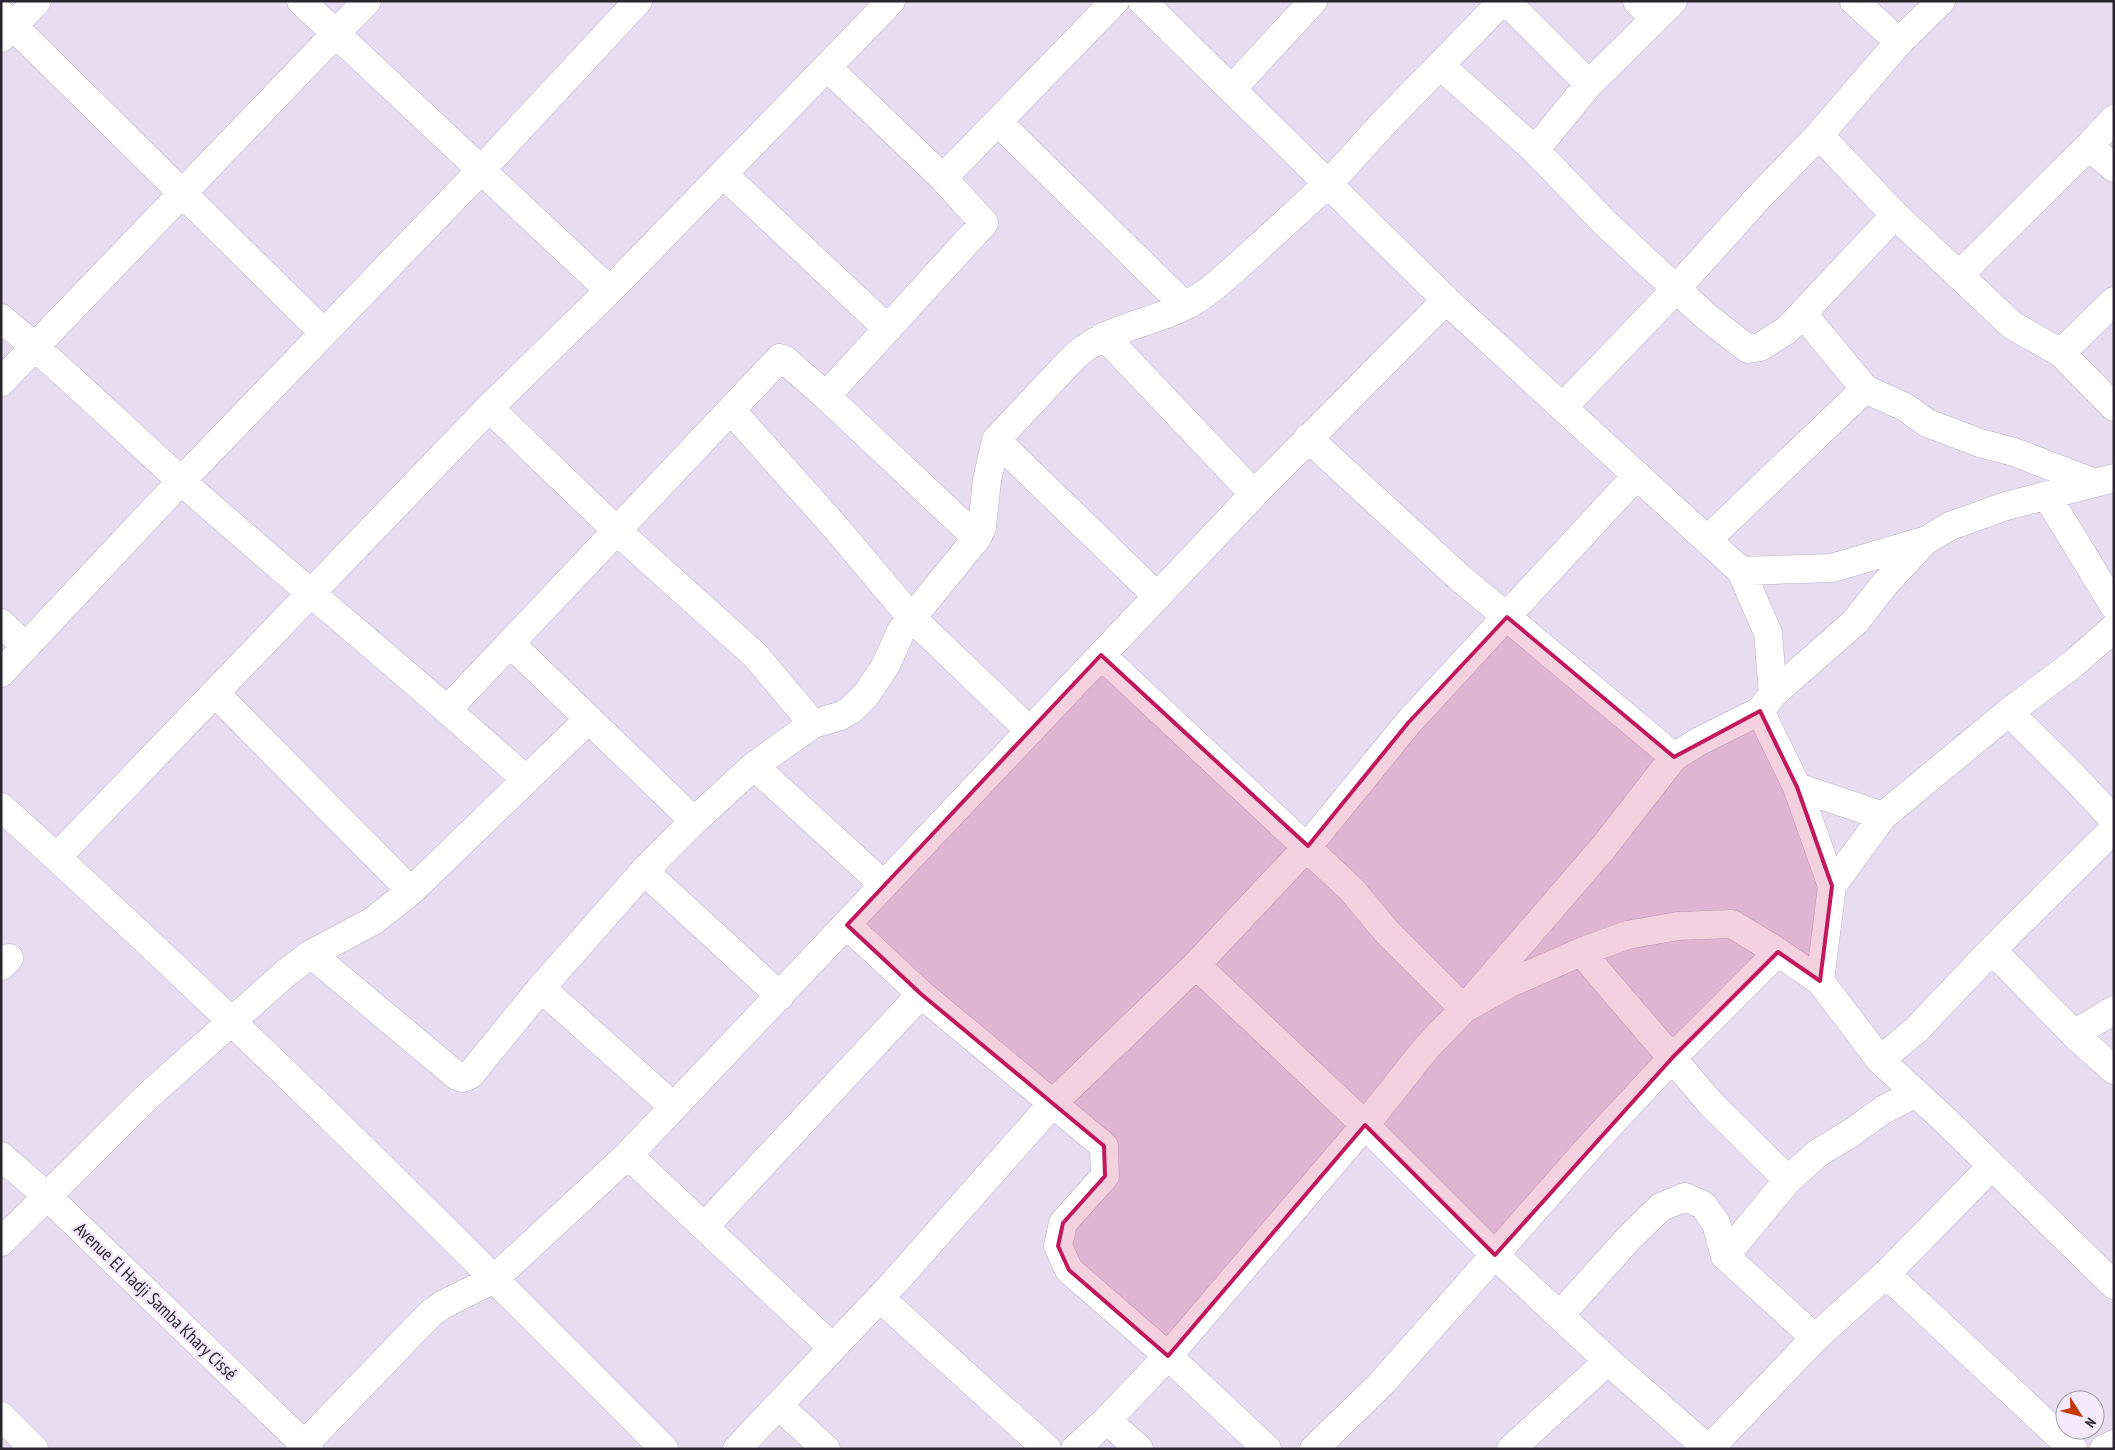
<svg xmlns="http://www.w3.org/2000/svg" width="2115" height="1450" font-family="'PT Sans Narrow',sans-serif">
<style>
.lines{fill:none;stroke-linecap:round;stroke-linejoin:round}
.minor-casing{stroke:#bbb1c3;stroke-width:29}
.minor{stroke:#fff;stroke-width:28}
.marked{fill:#c2185b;fill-opacity:0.2;stroke:#c2185b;stroke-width:4;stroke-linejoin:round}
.labels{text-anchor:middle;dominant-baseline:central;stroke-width:5;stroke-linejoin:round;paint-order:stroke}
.street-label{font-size:18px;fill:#29262d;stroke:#f5eafd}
</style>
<rect width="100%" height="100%" fill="#e7ddf0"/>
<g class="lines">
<g class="minor-casing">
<path id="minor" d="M301,1L609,290
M1142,1L1446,300L1741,571L1768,633L1773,694
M1506,1L1589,84
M1637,1L1655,19
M1854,1L1899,42
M1,14L324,333
M1,38L37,1
M1441,66L1535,150L1605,223L1676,289L1708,318L1748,349L1760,347L1787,330L1895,215
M1232,89L1313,1
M998,122L1185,306
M1819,135L1895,215L2012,325L2061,353L2114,407
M2089,146L2114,168
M1535,150L1589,84L1673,1
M723,174L888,329
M943,178L1115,1
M1959,275L2089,146L2114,119
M1803,314L1865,389L1905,407L1927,423L1980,443L2014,452L2095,483
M1,318C69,374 131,437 197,495C306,591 419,682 526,780
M1104,336L1254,494
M2061,353L2114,301
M1,382L367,1
M826,396L984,223L943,178L828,68
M1563,407L1676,289L1758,198L1819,135L1899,42L1941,1
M489,408L617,531L755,655L813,724
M731,410L836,528L911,617L1030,731
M1308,438L1459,577L1674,757
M996,440L1157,596
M2047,496L2114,606
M1707,540L1865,389
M1741,571L1832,568L1924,541
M1,623L26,647
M511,644L694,821
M1101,655L1352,890L1387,932L1464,1009L1603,848L1674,757L1698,742L1760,711L1773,694L1855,622L1884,585L1925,541L1950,526L2006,506L2114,478
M1,673L181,481L481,170L638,1
M215,693L411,891
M448,709L780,358L784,359L826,396L977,538
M1760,711L1797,787L1832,886L1820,981L1880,1060L1945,1120L2114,1285
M2009,712L2073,776L2114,820
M754,766L884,885
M1797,787L1883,816
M1,807C230,1013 447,1231 664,1449
M57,857L489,408L621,279L891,1
M644,871L780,996
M1832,886L1883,816L2009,712L2073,664L2114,628
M847,925L921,994L1104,1146L1105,1176L1063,1223L1058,1246L1069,1270L1168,1356L1267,1449
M1992,950L2074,1034L2114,1070
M1581,952L1712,1105L1788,1180
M311,954L457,1076L463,1078L470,1075L541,988L644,871L694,821L754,766L813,724L840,716L851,710L866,695L886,665L901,631L977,538L982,527L987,480L996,440L1075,356C1112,323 1166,323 1206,293C1229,275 1250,255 1272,235C1290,218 1309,202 1327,184C1346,166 1363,145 1381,126C1421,84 1462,44 1502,1
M1196,965L1365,1125L1495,1255L1608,1361L1708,1449
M1,966L9,958
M541,988L674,1107
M2074,1034L2114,1010
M1880,1060L1916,1030L1992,950L2114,829
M628,1155L833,1348
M1,1156L48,1197L309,1449
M705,1226L921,994
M1,1242L149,1095L286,973L311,954L373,921L411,891L589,719
M1725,1256L1788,1180L1818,1153L1851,1133L1883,1110L1916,1093
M1886,1274L2073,1449
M880,1298L1047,1449
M1560,1315L1629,1238L1661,1207L1685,1197L1703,1205L1710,1215L1716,1223L1725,1256L1815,1338
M779,1406L826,1449
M1,1416L34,1449
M1107,1420L1139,1449
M300,1449L431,1313L444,1304L494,1279L628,1155L1254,494L1446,300
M737,1449L894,1283L1052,1104L1196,965L1308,846L1408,723L1637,475
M1075,1449L1107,1420L1168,1356L1365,1125L1427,1047L1464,1009L1510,983L1581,952L1627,935L1678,926L1732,924L1778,952L1820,981
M1314,1449L1381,1384L1594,1142L1673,1057L1778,952
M1511,1449L1608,1361
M1709,1449L1815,1338L1886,1274L1991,1167
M2104,1449L2114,1444"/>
</g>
<use href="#minor" class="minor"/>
</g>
<path class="marked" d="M1507,617L1674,757L1760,711L1797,787L1832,886L1820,981L1778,952L1673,1057L1495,1255L1365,1125L1168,1356L1069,1270L1058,1246L1063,1223L1105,1176L1104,1146L921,994L847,925L1101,655L1308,846L1408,723Z"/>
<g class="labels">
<g class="street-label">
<text transform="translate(156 1301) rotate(44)">Avenue El Hadji Samba Khary Cissé</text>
</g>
</g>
<rect width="2115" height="1450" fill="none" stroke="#29262d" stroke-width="5"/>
<g transform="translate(2080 1415) rotate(126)"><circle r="24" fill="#f5eafd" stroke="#a39caa"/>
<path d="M0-4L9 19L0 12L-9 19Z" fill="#c23a09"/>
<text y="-8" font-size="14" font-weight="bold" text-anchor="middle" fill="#29262d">N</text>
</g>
</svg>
